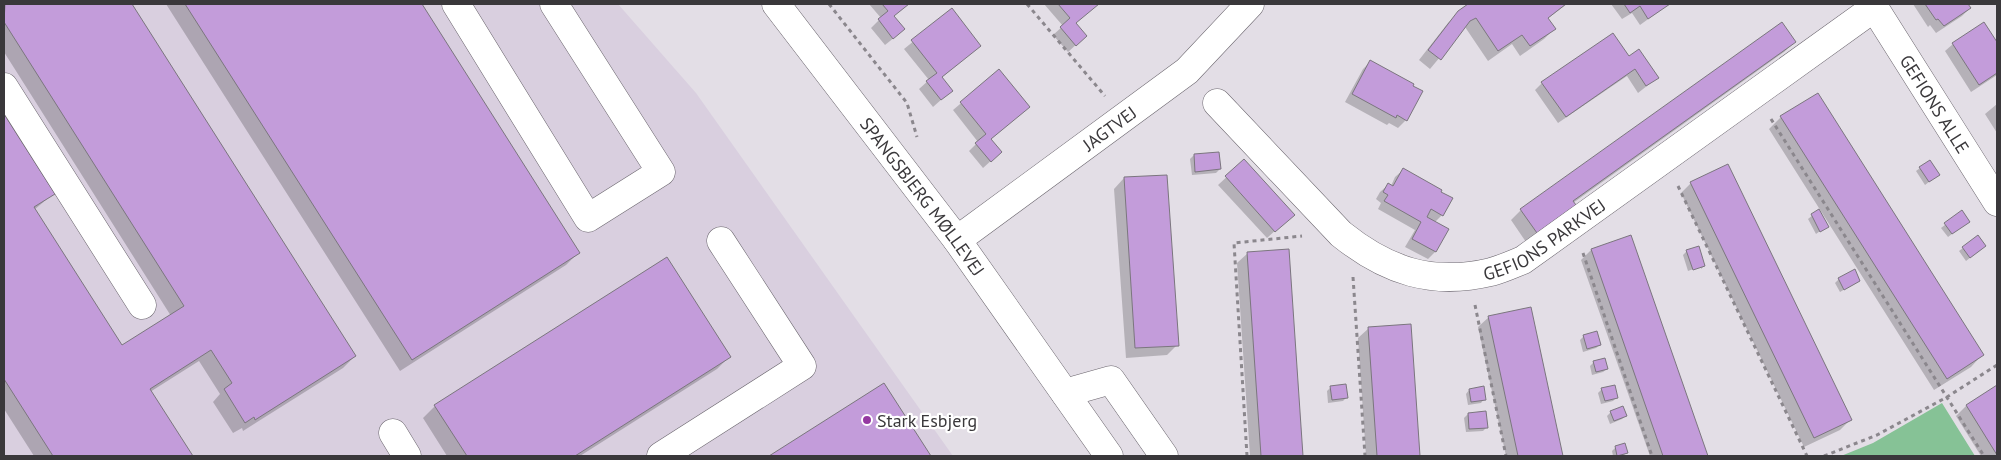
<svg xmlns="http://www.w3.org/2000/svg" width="2001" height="460" font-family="'PT Sans',sans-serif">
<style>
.built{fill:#d9cfdf}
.green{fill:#86c296}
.shadow{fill:#0003}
.building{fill:#c39cda;stroke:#7b767e}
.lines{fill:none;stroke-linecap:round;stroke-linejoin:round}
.minor-casing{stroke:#6b666e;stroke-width:29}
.path{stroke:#8b878d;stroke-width:3;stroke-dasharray:4 4;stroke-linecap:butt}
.minor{stroke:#fff;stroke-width:28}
.poi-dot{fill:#9538a2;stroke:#fff;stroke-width:2}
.labels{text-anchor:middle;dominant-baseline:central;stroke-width:4.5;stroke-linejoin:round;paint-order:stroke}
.street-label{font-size:18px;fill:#3a383b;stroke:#fff}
.poi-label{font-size:18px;fill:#3a383b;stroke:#fff;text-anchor:start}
</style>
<rect width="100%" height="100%" fill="#e3dee6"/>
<path class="built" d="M4,4H618L696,93L953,456H4Z"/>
<path class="green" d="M1942,403L1975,456H1841L1873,443Z"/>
<path class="shadow" d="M7,4H130L355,356L343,368L243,431L242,428L233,433L213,402L220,394L199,361L150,392L191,456H34L4,409V116L53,194L34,210L122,347L171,316L4,52V6Z
M166,4H421L578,253L566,265L400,371Z
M869,4H909L893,16L895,37L885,45L871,28L881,18Z
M1044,4H1098L1075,23L1078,43L1068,52L1053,35L1063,26Z
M1470,4H1567L1547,19L1554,29L1544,39L1520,56L1512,44L1488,61L1465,27L1430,69L1419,60L1448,23Z
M1611,4H1669L1640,25L1632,13L1622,19Z
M1913,4H1967L1970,8L1962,16L1936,33L1930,25L1928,27Z
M952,10L980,46L941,78L951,91L933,107L919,89L929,80L904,49Z
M1781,23L1795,42L1784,52L1573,203L1574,205L1564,215L1526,242L1511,220L1521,210Z
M1984,23L1997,44V75L1971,92L1945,51L1953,44Z
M1629,58L1657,78L1638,93L1627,76L1558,123L1535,90L1542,83Z
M1370,62L1406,120L1398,128L1389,123L1387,125L1345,102L1363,69Z
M999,71L1029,107L990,140L993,159L983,168L969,151L978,142L953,110Z
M1997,104V133L1985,114Z
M1781,117L1982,355L1971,367L1934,390L1769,129Z
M1194,155L1220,169L1216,173L1192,175L1190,159Z
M1244,161L1285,222L1267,238L1218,185Z
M1920,168L1938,175L1925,185L1916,171Z
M1403,170L1439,192L1442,215L1435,222V252L1428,259L1405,247L1415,230L1378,209L1381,203L1376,199L1380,192L1388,185L1391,186L1395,177Z
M1124,178L1177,345L1167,355L1126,358L1114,189Z
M1691,183L1850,420L1840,430L1804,447L1681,193Z
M1818,211L1827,226L1816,234L1808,219Z
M1962,212L1964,225L1948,237L1941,228Z
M1630,237L1707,456H1650L1581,260L1591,250Z
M1963,248L1980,250L1966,261L1959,251Z
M1288,250L1302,456H1250L1237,263L1248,253Z
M1687,251L1704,266L1701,269V266L1688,271L1683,255Z
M666,258L729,357L717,369L580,456H447L423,418L435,406Z
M1839,279L1859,281L1840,292L1835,283Z
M1530,308L1561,456H1506L1478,327L1489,317Z
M1410,325L1418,456H1366L1358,338L1369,328Z
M1584,336L1600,345L1596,348L1583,352L1580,340Z
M1604,360L1607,369L1603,372L1592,375L1590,366L1593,363Z
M884,385L929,456H771Z
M1997,387V456H1981L1956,416L1966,406Z
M1330,388L1347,397L1343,401L1328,403L1327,391Z
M1602,389L1617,397L1613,401L1601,404L1598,393Z
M1469,390L1484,399L1481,403L1468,405L1466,394Z
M1611,412L1625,416L1622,419L1610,424L1607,416Z
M1468,414L1487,427L1483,431L1466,432L1464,418Z
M1616,447L1626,453L1623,456H1613L1612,451Z"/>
<path class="building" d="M5,4H132L356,356L255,420L254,417L245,423L224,389L232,383L211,350L150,389L193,456H53L4,379V114L55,194L34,207L122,345L184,306L4,22Z
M185,4H422L580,253L412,360Z
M882,4H909L894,16L905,29L893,39L878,19L888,11Z
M1058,4H1099L1076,23L1087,36L1076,46L1060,27L1070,18Z
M1468,4H1566L1548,18L1556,29L1530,46L1522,35L1498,51L1476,18L1470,21L1441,60L1428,50L1458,11Z
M1624,4H1670L1648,19L1640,6L1630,13Z
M1925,4H1968L1971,8L1944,26L1938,19L1936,20Z
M952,8L981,46L942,77L953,91L941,100L926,81L937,73L911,40Z
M1782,22L1796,42L1573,201L1576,205L1537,233L1520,209Z
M1984,22L1997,42V73L1979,85L1952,43Z
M1613,33L1629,56L1639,49L1659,78L1646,86L1635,69L1566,117L1541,82Z
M1370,60L1414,84L1413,86L1423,91L1407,121L1397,115L1396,118L1352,94Z
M999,69L1030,107L991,139L1002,152L991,162L975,143L986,134L960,102Z
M1818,93L1984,355L1947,379L1780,116Z
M1219,152L1221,169L1195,172L1194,154Z
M1244,159L1295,215L1275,232L1225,176Z
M1930,160L1940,175L1929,182L1919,167Z
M1728,164L1852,420L1814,438L1690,182Z
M1403,168L1442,190L1441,192L1453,198L1443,216L1431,209L1427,217L1449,229L1436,252L1412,239L1421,222L1384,201L1388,195L1383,192L1388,183L1393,186Z
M1167,175L1179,346L1135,348L1124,177Z
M1819,209L1829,227L1820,232L1811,214Z
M1962,210L1970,222L1952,234L1944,223Z
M1631,235L1708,456H1663L1591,249Z
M1978,235L1986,246L1970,258L1962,247Z
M1699,246L1705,266L1693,270L1686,250Z
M1289,249L1303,456H1261L1247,252Z
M667,257L731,357L575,456H467L434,405Z
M1855,269L1860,281L1844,290L1838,278Z
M1531,307L1563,456H1518L1488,316Z
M1411,324L1420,456H1377L1368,327Z
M1597,331L1601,345L1587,349L1583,335Z
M1605,358L1608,369L1596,372L1593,361Z
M884,383L931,456H769Z
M1346,384L1348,398L1332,400L1330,386Z
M1615,385L1618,398L1605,401L1601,388Z
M1997,385V455L1966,405Z
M1484,386L1486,400L1471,402L1469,389Z
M1623,406L1627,416L1614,421L1610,411Z
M1486,411L1488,428L1469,429L1468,413Z
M1625,443L1628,453L1617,456L1615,446Z"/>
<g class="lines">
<g class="minor-casing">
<g id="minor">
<path d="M456,4L588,218L661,172L554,4"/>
<path id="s1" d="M776,4L957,240L1109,456"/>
<path id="s2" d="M1872,4L1997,202"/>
<path d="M4,87L142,305"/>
<path id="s3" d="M1217,103L1341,234C1387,271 1432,286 1491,272C1502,269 1513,264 1523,260L1874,8"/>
<path id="s4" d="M957,240L1187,71L1250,4"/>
<path d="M1065,393L1111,380L1164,456"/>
<path d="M393,433L407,456"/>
<path d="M661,456L802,366L721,241"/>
</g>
</g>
<path class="path" d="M829,4L907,103L917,137
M1027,4L1105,96
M1771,119L1984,456
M1678,186L1807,456
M1583,253L1652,456
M1353,277L1365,456
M1475,305L1506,456
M1247,456L1234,243L1302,236
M1824,456L1877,435L1947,397L1997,365"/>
<use href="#minor" class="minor"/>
</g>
<circle class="poi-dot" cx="867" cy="420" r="5"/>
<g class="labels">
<g class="street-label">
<text stroke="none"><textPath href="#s2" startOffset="118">GEFIONS ALLE</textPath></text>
<text stroke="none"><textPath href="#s4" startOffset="189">JAGTVEJ</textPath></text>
<text stroke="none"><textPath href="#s1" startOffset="242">SPANGSBJERG MØLLEVEJ</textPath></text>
<text stroke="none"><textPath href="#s3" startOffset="404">GEFIONS PARKVEJ</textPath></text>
</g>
<g class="poi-label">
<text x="877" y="420">Stark Esbjerg</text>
</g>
</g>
<rect width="2001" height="460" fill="none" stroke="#3a383b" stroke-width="10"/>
</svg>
